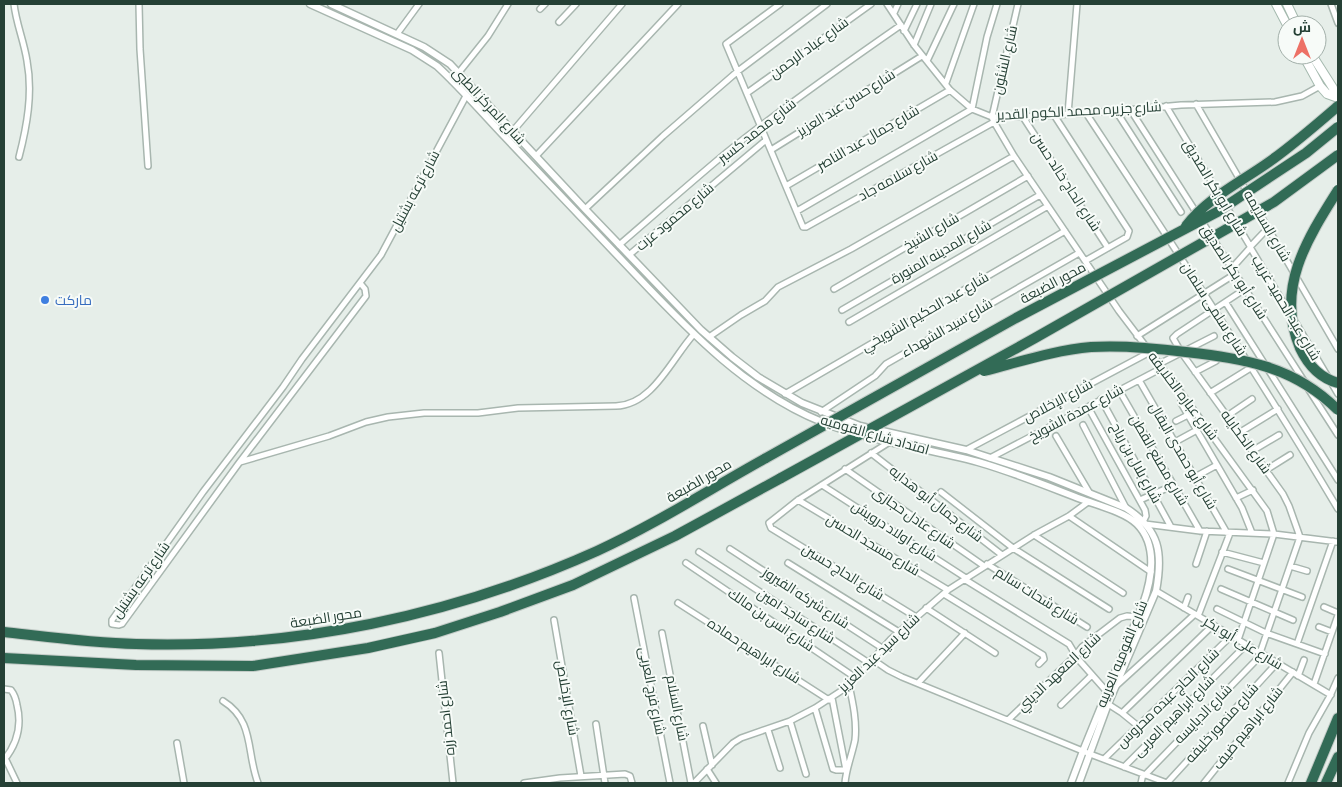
<svg xmlns="http://www.w3.org/2000/svg" width="1342" height="787" font-family="'Sofia Sans Condensed',Cairo,sans-serif">
<style>
.lines{fill:none;stroke-linecap:round;stroke-linejoin:round}
.minor-casing{stroke:#a8b6af;stroke-width:8}
.tertiary-casing{stroke:#a8b6af;stroke-width:9}
.secondary-casing{stroke:#a5baaf;stroke-width:10}
.motorway-casing{stroke:#c2cac6;stroke-width:12}
.minor{stroke:#fff;stroke-width:5}
.tertiary{stroke:#fff;stroke-width:6}
.secondary{stroke:#fff;stroke-width:8}
.motorway{stroke:#326b56;stroke-width:10}
.motorway-bridge-casing{stroke:#c2cac6;stroke-width:12;stroke-linecap:butt}
.motorway-bridge{stroke:#326b56;stroke-width:10}
.shop-dot{fill:#3f7fe0;stroke:#f7fbf8;stroke-width:2}
.labels{text-anchor:middle;dominant-baseline:central;stroke-width:4;stroke-linejoin:round;paint-order:stroke}
.street-label{font-size:14px;fill:#254035;stroke:#f7fbf8}
.shop-label{font-size:14px;fill:#366cbe;stroke:#f7fbf8;text-anchor:start}
</style>
<rect width="100%" height="100%" fill="#e6eee9"/>
<g class="lines">
<g class="minor-casing">
<path id="minor" d="M14,4C16,23 24,41 27,61C33,93 27,126 19,157
M139,4L140,49L148,166
M780,4L726,44L803,227H806L994,122
M887,4L914,45L950,90L972,109L992,117H1023L1116,111L1181,105L1275,102L1302,96L1320,86
M1018,4L992,117L994,122L1014,156L1119,311L1185,398L1267,511L1274,534L1238,640
M1331,4L1338,23
M540,9L545,4
M894,13L898,4
M559,22L576,4
M904,31L917,4
M397,34L419,4
M914,45L931,4
M927,61L954,4
M452,81L488,36L508,4
M946,83L974,4
M747,93L871,4
M1196,104L1338,349
M1166,106L1250,246V248L1232,268
M1130,109L1304,381
M1116,111L1181,212
M1086,113C1172,244 1258,374 1338,509
M1068,114L1077,4
M1054,115L1129,231L1127,237L1085,261
M1023,117L1108,248
M512,132L622,4
M771,150L922,56
M536,156L678,4
M786,186L950,90
M585,209L663,136L738,71L827,4
M797,211L972,109L987,37L997,4
M1268,228L1250,247L1289,312
M619,245C655,214 690,183 726,153C782,108 842,66 901,25
M629,255L766,140
M360,283L365,289L366,296L239,463L122,624L119,625L112,624V620L203,492L283,387L302,359L381,255L466,96
M834,289L1028,176
M1245,289L1177,334L1173,338L1181,352L1283,494L1289,506L1300,537L1260,653
M1226,303L1338,480
M842,310L1040,195
M849,322L1048,206
M1296,323L1338,394
M1137,336L1235,274
M709,337L741,315L765,301L778,287L851,249L1014,156
M1159,364L1214,336
M1195,372L1216,361
M1139,380L1227,533
M1119,390L1200,531
M1309,390L1338,435
M1210,393L1252,367
M785,394L1065,231
M1185,398L1181,400V403L1242,508L1252,533
M1101,399L1171,527
M1088,407L1145,510L1146,516L1143,522
M821,412L875,376L886,364L1079,253
M1227,416L1252,399
M1176,421L1188,415
M1083,425L1126,508
M1239,433L1278,409
M899,436L798,500L769,523L771,528L916,617
M1056,436L1089,492
M1175,442L1197,430
M966,450L1150,352
M1252,451L1279,435
M871,453L1002,555
M990,458L1162,368
M240,462L329,436L366,422L388,417L424,413H478L518,408L616,406C653,405 672,358 694,334
M845,469L984,566
M1266,470L1290,455
M1195,477L1217,465
M822,485L966,578
M941,492L1013,548L1109,609
M1236,498L1253,490
M798,500L948,590
M1140,500L1165,489
M1069,516L1151,572
M1145,524L1200,531L1274,534L1338,542
M1034,535L1123,593
M730,549L882,648
M699,552L869,663
M1222,552L1264,563
M686,563L856,678
M788,563L899,632
M987,564L1087,627
M1196,564L1207,531
M1290,566L1307,571
M1228,569L1302,597
M964,579L1069,644L1078,659L1108,693
M1221,589L1293,620
M1156,591L1331,695
M944,594L1043,655L1044,659L1039,664
M634,598L670,783
M678,603L829,700
M1324,607L1338,613
M926,608L995,653
M1184,608L1188,597
M1217,609L1266,633L1325,654
M1198,616L1230,533
M554,620L581,776
M1319,627L1332,632
M662,633L691,783
M1297,644L1333,541
M439,653L453,783
M872,659L888,670L902,677L1090,754L1167,783
M1298,676L1304,660
M918,683L965,633
M1314,684L1338,615
M1116,686L1195,614
M4,689L11,690C15,695 16,699 17,705C22,725 17,744 4,760
M223,701C255,721 246,752 258,783
M1108,704L1122,713L1213,625
M1061,705L1092,675
M815,708L833,769L836,770H846L832,698
M1122,713L1138,726
M1008,720L1074,657L1082,647L1120,618L1127,616L1138,617
M790,721L806,774
M596,724L605,783
M703,726L712,765
M768,730L780,768
M177,743L184,783
M5,758L17,783
M1104,759L1231,636
M1124,767L1246,645
M707,769L716,783
M1145,775L1262,654
M524,783L560,778L625,774L630,776L632,783
M694,783L733,743L741,738L790,721L815,708L841,691L856,678L891,639L948,590L1034,535L1069,516L1088,502
M845,783C846,769 852,755 855,740C857,722 853,703 849,685
M1141,783L1143,774
M1167,783L1277,663
M1204,783L1293,672
M1288,783L1309,733L1330,696L1338,678"/>
</g>
<g class="tertiary-casing">
<path id="tertiary" d="M310,4L412,50L437,66C462,89 483,114 506,138C550,184 593,230 637,276C691,333 748,392 822,422C872,442 927,448 978,462C1013,472 1047,486 1081,499C1097,505 1125,512 1137,524C1158,545 1152,579 1143,604L1083,751L1071,783
M331,4L424,47L450,64L585,209L701,330L732,357L758,377L802,403L860,426L966,450L1049,477L1126,508C1160,530 1163,553 1156,591L1108,704L1079,783"/>
</g>
<g class="secondary-casing">
<path id="secondary" d="M1276,4L1287,25
M1287,4L1297,25
M1303,55L1320,86L1327,94L1338,98
M1312,55L1333,88L1334,96"/>
</g>
<g class="motorway-casing">
<path id="motorway" d="M4,632C48,637 92,643 136,644C295,649 452,616 597,551C656,524 710,489 766,458
M4,658L136,665L253,666L368,648L435,633L500,612L573,585L675,536L781,478
M1311,783L1338,718
M1326,783L1338,757"/>
</g>
<use href="#minor" class="minor"/>
<use href="#tertiary" class="tertiary"/>
<use href="#secondary" class="secondary"/>
<use href="#motorway" class="motorway"/>
<g class="motorway-bridge-casing">
<path id="motorway-bridge" d="M1338,190C1307,239 1275,289 1300,348C1308,365 1320,378 1338,383
M1186,226C1207,198 1241,182 1269,162C1293,145 1316,125 1338,106
M984,371C1019,362 1055,350 1091,347C1123,345 1154,348 1186,352C1245,359 1294,366 1338,410
M766,458L1016,318L1217,212L1306,153L1338,127
M781,478L1035,338L1274,202L1338,155"/>
</g>
<use href="#motorway-bridge" class="motorway-bridge"/>
</g>
<circle class="shop-dot" cx="45" cy="300" r="5"/>
<g class="labels">
<g class="street-label">
<text transform="translate(809 48) rotate(-36)">شارع عباد الرحمن</text>
<text transform="translate(1005 60) rotate(-77)">شارع الشئون</text>
<text transform="translate(846 103) rotate(-32)">شارع حسن عبد العزيز</text>
<text transform="translate(489 106) rotate(47)">شارع المركز الطبى</text>
<text transform="translate(1079 111) rotate(-3)">شارع جزيره محمد الكوم القدير</text>
<text transform="translate(757 131) rotate(-38)">شارع محمد كسبر</text>
<text transform="translate(868 138) rotate(-30)">شارع جمال عبد الناصر</text>
<text transform="translate(898 176) rotate(-29)">شارع سلامه جاد</text>
<text transform="translate(1066 182) rotate(57)">شارع الحاج خالد حسن</text>
<text transform="translate(1215 188) rotate(59)">شارع ابو بكر الصديق</text>
<text transform="translate(415 191) rotate(-62)">شارع ترعه بشتيل</text>
<text transform="translate(675 217) rotate(-40)">شارع محمود عزت</text>
<text transform="translate(1267 226) rotate(60)">شارع السلايمه</text>
<text transform="translate(931 232) rotate(-30)">شارع الشيخ</text>
<text transform="translate(941 252) rotate(-30)">شارع المدينه المنورة</text>
<text transform="translate(1234 272) rotate(57)">شارع أبو بكر الصديق</text>
<text transform="translate(1053 283) rotate(-28)">محور الضبعة</text>
<text transform="translate(1286 308) rotate(59)">شارع عبد الحميد غريب</text>
<text transform="translate(1214 309) rotate(57)">شارع سلمى سلمان</text>
<text transform="translate(925 312) rotate(-30)">شارع عبد الحكيم الشويخي</text>
<text transform="translate(947 328) rotate(-30)">شارع سيد الشهداء</text>
<text transform="translate(1183 396) rotate(53)">شارع عباره الخلايفه</text>
<text transform="translate(1058 401) rotate(-28)">شارع الإخلاص</text>
<text transform="translate(1076 413) rotate(-28)">شارع عمدة الشويخ</text>
<text transform="translate(875 435) rotate(16)">امتداد شارع القوميه</text>
<text transform="translate(1246 442) rotate(54)">شارع الكحايله</text>
<text transform="translate(1183 456) rotate(60)">شارع أبو حمدى البقال</text>
<text transform="translate(1159 460) rotate(60)">شارع مصنع القطن</text>
<text transform="translate(1136 463) rotate(61)">شارع بلال بن رباح</text>
<text transform="translate(699 481) rotate(-30)">محور الضبعة</text>
<text transform="translate(936 504) rotate(38)">شارع جمال أبو هدايه</text>
<text transform="translate(914 518) rotate(35)">شارع عادل حجازى</text>
<text transform="translate(894 531) rotate(33)">شارع اولاد درويش</text>
<text transform="translate(873 545) rotate(31)">شارع مسجد الحسن</text>
<text transform="translate(843 572) rotate(32)">شارع الحاج حسين</text>
<text transform="translate(141 580) rotate(-55)">شارع ترعه بشتيل</text>
<text transform="translate(1037 596) rotate(32)">شارع شحات سالم</text>
<text transform="translate(806 598) rotate(33)">شارع شركه الفيروز</text>
<text transform="translate(796 616) rotate(33)">شارع ساجد امين</text>
<text transform="translate(326 618) rotate(-9)">محور الضبعة</text>
<text transform="translate(771 620) rotate(34)">شارع انس بن مالك</text>
<text transform="translate(1243 643) rotate(31)">شارع على أبو بكر</text>
<text transform="translate(754 651) rotate(33)">شارع ابراهيم حماده</text>
<text transform="translate(879 653) rotate(-44)">شارع سيد عبد العزيز</text>
<text transform="translate(1122 654) rotate(-68)">شارع القوميه العربيه</text>
<text transform="translate(1059 672) rotate(-43)">شارع المعهد الديني</text>
<text transform="translate(652 691) rotate(79)">شارع فرج العربى</text>
<text transform="translate(567 698) rotate(80)">شارع الإخلاص</text>
<text transform="translate(1168 698) rotate(-44)">شارع الحاج عبده محروس</text>
<text transform="translate(677 708) rotate(79)">شارع السلام</text>
<text transform="translate(1203 714) rotate(-46)">شارع الدبايسه</text>
<text transform="translate(1174 716) rotate(-45)">شارع ابراهيم العربى</text>
<text transform="translate(446 718) rotate(-96)">شارع احمد زره</text>
<text transform="translate(1222 723) rotate(-48)">شارع منصور خليفه</text>
<text transform="translate(1248 728) rotate(-51)">شارع ابراهيم ضيف</text>
</g>
<g class="shop-label">
<text x="55" y="300">ماركت</text>
</g>
</g>
<rect width="1342" height="787" fill="none" stroke="#254035" stroke-width="10"/>
<g transform="translate(1302 40)"><circle r="24" fill="#f7fbf8" stroke="#a3b0aa"/>
<path d="M0-4L9 19L0 12L-9 19Z" fill="#ed7166"/>
<text y="-8" font-size="14" font-weight="bold" text-anchor="middle" fill="#254035">ش</text>
</g>
</svg>
